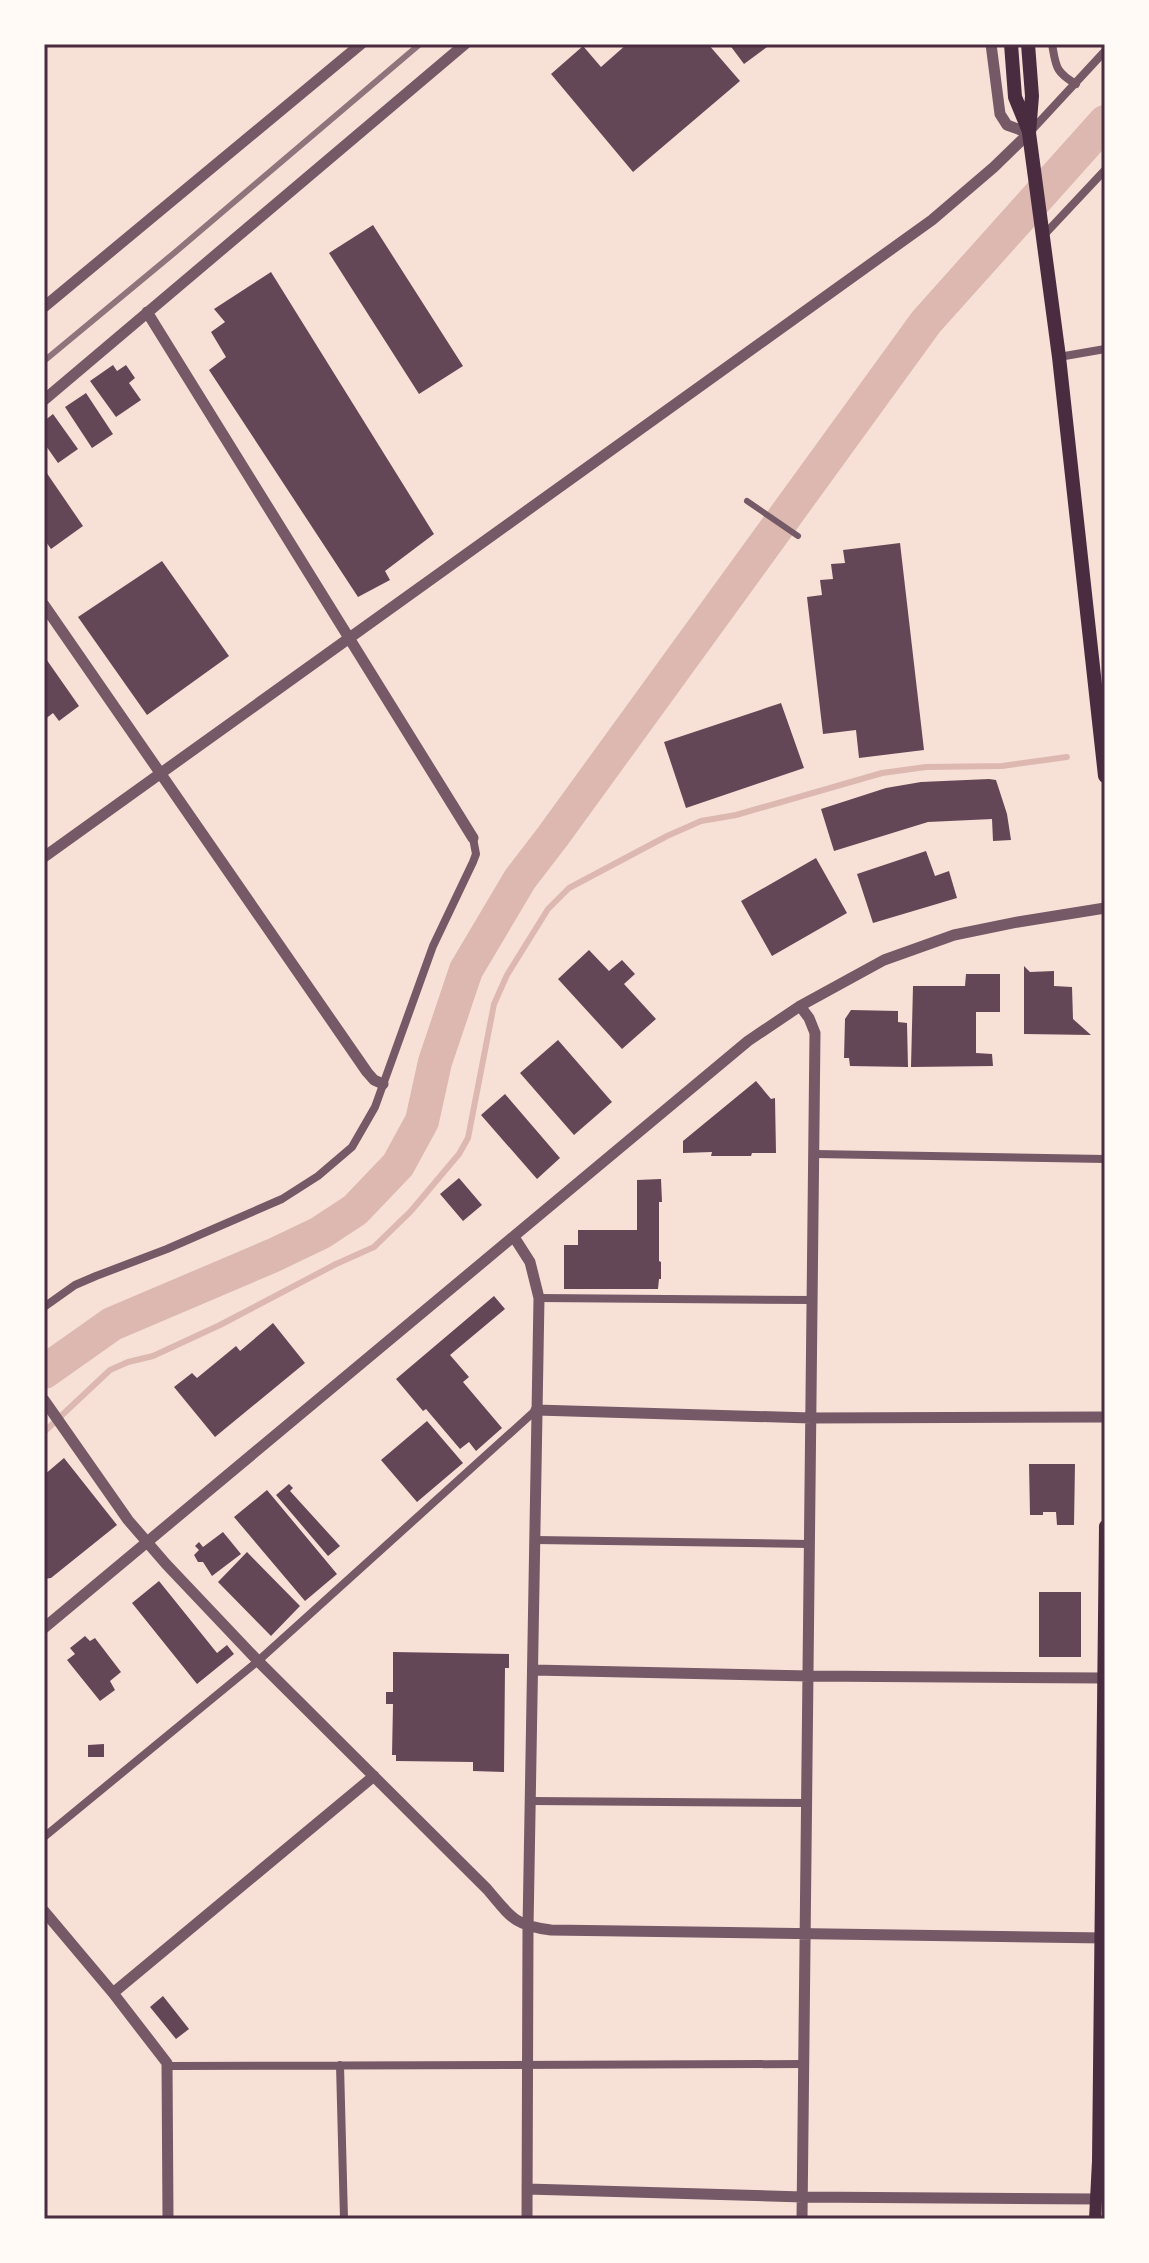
<svg xmlns="http://www.w3.org/2000/svg" width="1149" height="2263" font-family="'Alegreya Sans',sans-serif">
<style>
.lines{fill:none;stroke-linecap:round;stroke-linejoin:round}
.stream{stroke:#dcb8b0;stroke-width:6}
.river{stroke:#dcb8b0;stroke-width:34}
.building{fill:#644757}
.pedestrian{stroke:#755966;stroke-width:6}
.minor{stroke:#755966;stroke-width:8}
.tertiary{stroke:#755966;stroke-width:11}
.secondary{stroke:#4a2c40;stroke-width:12}
.primary{stroke:#4a2c40;stroke-width:14}
.rail{stroke:#8f747c;stroke-width:6}
.neatline{fill:none;stroke:#4a2c40;stroke-width:3}
</style>
<rect width="100%" height="100%" fill="#f7e1d7"/>
<g class="lines">
<path class="stream" d="M44,1432L110,1370L128,1362L153,1356L220,1325L336,1264L374,1247L411,1211L459,1154L468,1138L494,1004L507,975L548,909L569,888L667,836L701,821L736,815L882,773L926,767L1002,766L1067,757"/>
<path class="river" d="M44,1372L112,1324L274,1255L320,1233L355,1210L398,1165L422,1121L435,1062L466,970L520,879L553,836L926,322L1105,122"/>
</g>
<path class="building" d="M627,44H708L740,81L633,172L551,74L583,46L601,67Z
M729,44H771L744,64Z
M373,225L463,366L419,394L329,253Z
M271,272L434,534L385,571L390,580L358,597L209,370L226,357L211,332L225,322L214,309Z
M113,365L117,371L126,365L135,378L129,383L141,400L116,417L90,381Z
M86,393L113,434L92,448L65,407Z
M53,414L78,449L58,463L44,443V421Z
M44,469L83,526L51,549L44,539Z
M900,543L924,750L859,758L856,730L823,734L807,597L822,595L820,580L833,579L831,564L845,563L843,550Z
M162,561L229,656L147,715L78,617Z
M44,656L79,706L59,721L53,713L44,720Z
M781,703L804,768L686,808L664,742Z
M989,779L996,780L1007,814L1011,840L993,841L992,819L928,822L834,851L821,809L886,788L921,782Z
M926,851L935,876L949,871L957,898L873,923L857,874Z
M816,858L847,913L772,956L741,901Z
M589,950L609,971L622,960L635,974L624,984L656,1019L622,1049L558,979Z
M1024,966L1030,972L1054,971V986L1072,987L1073,1019L1091,1035L1024,1034Z
M966,974H1000V1012H976V1053L992,1054L993,1066L911,1067L913,986H965Z
M851,1010L898,1011V1022L907,1023L908,1067L850,1066L849,1058H844L845,1019Z
M558,1040L612,1102L574,1135L520,1073Z
M756,1081L771,1099L775,1098L776,1153H752L751,1156H711L712,1152L683,1153V1141Z
M505,1094L560,1158L537,1179L481,1115Z
M459,1178L482,1205L463,1221L440,1194Z
M661,1179L662,1202H659V1261L661,1262V1279H659L658,1289H564V1245H578V1230H637V1180Z
M494,1296L505,1309L450,1355L469,1377L463,1382L502,1428L476,1451L469,1442L460,1449L426,1409L423,1411L396,1379Z
M273,1323L305,1363L215,1437L174,1387L192,1373L197,1378L236,1346L240,1351Z
M427,1421L463,1463L417,1502L381,1460Z
M64,1458L117,1525L51,1578L44,1579V1475Z
M1029,1464H1075L1074,1525H1057L1056,1512H1043V1515H1030Z
M289,1484L293,1488L290,1491L340,1546L328,1556L276,1495Z
M267,1490L337,1574L305,1601L234,1517Z
M223,1532L241,1554L212,1576L203,1562H198L194,1555L199,1550L195,1546L199,1542L203,1547Z
M247,1552L300,1606L271,1636L218,1582Z
M159,1581L217,1653L227,1645L234,1654L197,1684L132,1603Z
M1039,1592H1081V1657H1039Z
M85,1636L90,1641L95,1638L121,1672L110,1681L115,1690L100,1701L67,1660L75,1654L70,1648Z
M393,1652L509,1654V1668H505L504,1772L473,1771V1762L396,1761V1755H392L393,1704H386V1692H393Z
M104,1744V1757H88V1745Z
M163,1996L189,2029L176,2039L150,2007Z"/>
<g class="lines">
<path class="pedestrian" d="M747,501L798,536"/>
<path class="minor" d="M1052,44C1056,66 1055,72 1076,84
M1030,132L1105,51
M1043,236L1105,170
M1059,357L1105,349
M815,1154L1105,1159
M539,1298L812,1300
M44,1307L75,1285L96,1276L167,1249L282,1199L318,1176L352,1147L375,1107L433,946L473,862L476,854L473,838
M536,1540L809,1544
M532,1801L807,1803
M44,1837L258,1661L536,1410
M167,2063L169,2066L803,2064
M340,2065L344,2219"/>
<path class="tertiary" d="M44,307L361,44
M147,312L473,838
M44,400L465,44
M44,605L367,1072L374,1080L383,1084
M44,857L932,220L994,167L1029,133L1007,125L1000,114L991,44
M800,1006L809,1018L815,1033L802,2219
M514,1237L530,1262L539,1298L528,1928L527,2219
M44,1400L128,1520L166,1564L258,1661L487,1889C510,1916 514,1926 551,1930L1105,1938
M536,1410L811,1418L1105,1417
M44,1628L748,1041L800,1006L884,960L954,935L1018,922L1105,908
M533,1670L809,1676L1103,1678
M44,1911L113,1993L167,2063L168,2219
M113,1993L374,1776
M527,2189L803,2197L1096,2199"/>
<path class="secondary" d="M1095,2219L1098,2161L1105,1526"/>
<path class="primary" d="M1011,44L1015,97L1028,129
M1028,44L1032,96L1029,133L1059,357L1105,776"/>
<path class="rail" d="M44,361L173,254L420,44"/>
</g>
<rect width="1149" height="2263" fill="none" stroke="#fffaf5" stroke-width="92"/>
<rect x="46" y="46" width="1057" height="2171" class="neatline"/>
</svg>
